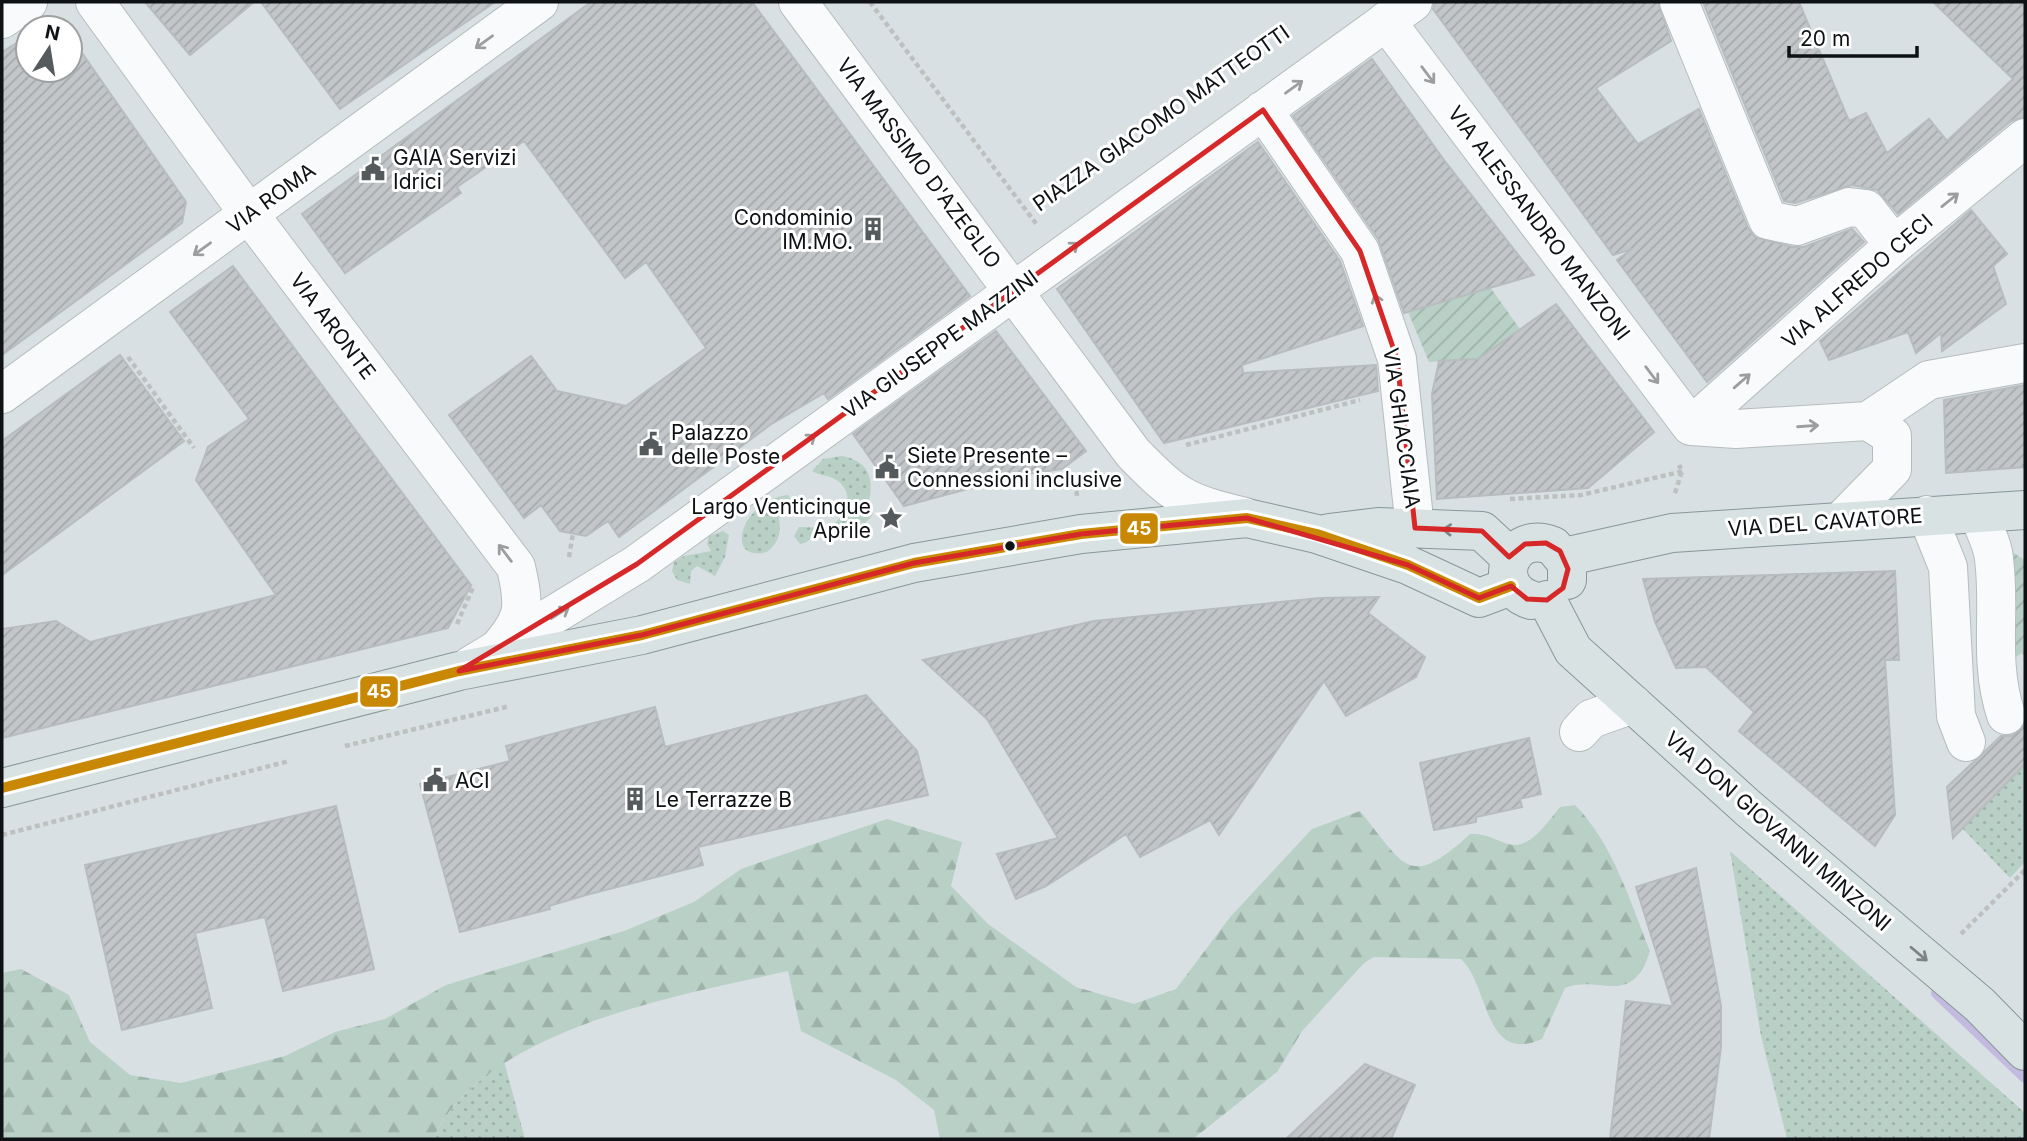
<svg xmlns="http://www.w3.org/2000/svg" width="2027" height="1141" font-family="Inter,sans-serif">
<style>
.grass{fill:url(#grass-dots)}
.forest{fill:url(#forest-firs)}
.garden{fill:url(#garden-furrows)}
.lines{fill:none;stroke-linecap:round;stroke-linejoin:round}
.stream{stroke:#c2badf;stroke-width:12}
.building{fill:url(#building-hatch);stroke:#b7bcbf;stroke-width:2}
.minor-casing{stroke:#b6bcbe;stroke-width:40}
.major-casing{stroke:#879799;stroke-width:40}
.path{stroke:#bec0c0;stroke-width:4.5;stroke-dasharray:5 3.5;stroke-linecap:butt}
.minor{stroke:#f9fafb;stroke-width:38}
.major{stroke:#d9e2e2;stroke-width:38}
.bus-1-casing{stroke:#fff;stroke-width:16}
.bus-1{stroke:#c88804;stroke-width:10}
.oneway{stroke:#9b9d9f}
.oneway2{stroke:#7e8485}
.marked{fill:none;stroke:#d62828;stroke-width:5;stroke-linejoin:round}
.bus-dot{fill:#0e1214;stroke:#fff;stroke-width:2.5}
.labels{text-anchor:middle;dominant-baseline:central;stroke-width:6;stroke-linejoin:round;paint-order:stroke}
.street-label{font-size:21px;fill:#0e1214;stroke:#fff}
.poi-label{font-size:21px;fill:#0e1214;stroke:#fff;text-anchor:start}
.line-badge{stroke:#fff;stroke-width:2.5}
.badge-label{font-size:19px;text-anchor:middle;font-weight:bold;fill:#fff}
</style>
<defs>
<pattern id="grass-dots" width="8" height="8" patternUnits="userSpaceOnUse" patternTransform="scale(1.75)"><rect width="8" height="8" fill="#b8d0c6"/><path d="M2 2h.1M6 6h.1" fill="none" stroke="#9db2a9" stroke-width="1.8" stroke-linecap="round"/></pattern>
<pattern id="forest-firs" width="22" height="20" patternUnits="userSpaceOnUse" patternTransform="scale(1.75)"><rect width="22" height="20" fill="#b8d0c6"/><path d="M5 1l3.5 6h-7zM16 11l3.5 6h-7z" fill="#9db2a9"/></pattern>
<pattern id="garden-furrows" width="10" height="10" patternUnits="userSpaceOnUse" patternTransform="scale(1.75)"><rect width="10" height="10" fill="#b8d0c6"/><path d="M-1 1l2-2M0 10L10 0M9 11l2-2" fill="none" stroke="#9db2a9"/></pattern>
<pattern id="building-hatch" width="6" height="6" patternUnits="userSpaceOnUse" patternTransform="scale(1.75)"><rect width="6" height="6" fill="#c2c6c9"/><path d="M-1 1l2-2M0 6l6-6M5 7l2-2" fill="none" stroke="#a6a9ac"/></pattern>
</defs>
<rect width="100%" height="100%" fill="#d8e0e3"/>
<path class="grass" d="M842,456C869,461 875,479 868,504L873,514C858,536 842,530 821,534C812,535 809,543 800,544L794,536L799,527L828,528C844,519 857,496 838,481C830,475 819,476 812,471L823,459Z
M788,495L791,500L779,519C781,534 779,542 767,552C723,563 741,500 788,495Z
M723,531L729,535L725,557L715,576L697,566L691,571L690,584L677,580L672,571L674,562L684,556L711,551L707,544L709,536Z
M2024,717L2025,862L2010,878L1963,829L1985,805L1962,777Z
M1730,851L2025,1113V1139H1787L1761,1036Z
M504,1061L525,1139H433C448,1106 476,1083 504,1061Z"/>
<path class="forest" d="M1575,805C1613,843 1630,902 1650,951C1632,1009 1600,974 1565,988L1542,1039C1483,1065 1490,986 1461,959L1374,957L1364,963L1303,1030L1277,1072L1193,1139H940L934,1110L896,1080L801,1031L788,971C680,995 483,1029 433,1139H2V973L21,969L69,995L90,1042L130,1075L181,1083L285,1056L335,1032L385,1019L446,985L624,931L694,902L741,869L887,819L962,842L951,886L988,924L1076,987L1134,1004L1176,989L1231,916L1312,829L1360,811C1405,866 1408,891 1470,834C1486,833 1493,839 1508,844C1530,851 1548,821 1560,807Z"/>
<path class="garden" d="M1490,287L1520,329L1511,336L1513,357L1429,362L1408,312Z
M2012,552L2025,560V657L2022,653L2005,664Z"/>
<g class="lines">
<path class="stream" d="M1937,993L2025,1077"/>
</g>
<path class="building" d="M145,2H254L190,55Z
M261,2H495L340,109Z
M591,2H752L970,296L828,399L824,393L770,425L619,537L608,521L586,536L560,531L541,505L524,518L449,415L531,356L557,391L626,406L706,348L646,262L625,278L524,141L457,187L461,193L345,273L302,214Z
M1435,2H1658L1671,41L1596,88L1638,144L1699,109L1748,228L1755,237L1793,247H1804L1852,229L1864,242L1707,382L1617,260L1632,249L1613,255L1433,9Z
M1703,2H1799L1849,121L1866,113L1887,153L1929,119L1947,141L2013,79L1933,2H2025V117L2011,121L1898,214L1877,190L1852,185L1795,203L1784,201Z
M28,36V70H70V36L186,202L182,223L2,355V52Z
M1372,59L1444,160L1534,275L1404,313L1378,239L1293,116Z
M1258,142L1340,261L1363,326L1242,365L1243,373L1376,365L1378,391L1164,443L1057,289Z
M1971,210L2007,254L1993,266L2006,304L1942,351L1941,333L1916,353L1908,332L1829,360L1820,341Z
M233,266L471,585L448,628L2,738V629L56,621L90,642L276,595L196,480L208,447L249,419L170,312Z
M1556,304L1654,432L1588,488L1437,499L1432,394L1439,361L1478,359Z
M996,331L1086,451L1062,469L1020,475L904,506L853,434Z
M120,355L184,441L2,575V441Z
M2025,385V467L1946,473L1944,400Z
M1895,571L1899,660H1885L1895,815L1875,846L1739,731L1754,712L1706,667L1676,668L1655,622L1643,579Z
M1379,597L1368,613L1425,657L1416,677L1346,716L1324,681L1219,835L1210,820L1140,857L1126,834L1046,886L1016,899L997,854L1058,838L987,719L923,660L1094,621L1320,598Z
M866,695L917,751L928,795L698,847L703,865L586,895L549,906L550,909L460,932L420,784L510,761L506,746L655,707L665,747Z
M2025,724V764L1953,838L1947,787L2001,736H2012Z
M1529,738L1541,794L1520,799L1522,807L1476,817V822L1434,830L1420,763Z
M336,806L374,969L283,991L265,917L195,933L212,1008L122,1030L85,865Z
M1696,868L1721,1006V1047L1709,1139H1610L1626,1001L1673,1006L1636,887Z
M1365,1064L1415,1085L1391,1139H1286Z"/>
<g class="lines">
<g class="minor-casing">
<path id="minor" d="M95,2L249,214L516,567C525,607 525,618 498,649
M798,2L1133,453C1177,498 1184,502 1245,517
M1679,2L1768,220L1797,226L1849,207L1866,209L1894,245
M2,19L28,2
M1386,21L1691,426
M1263,110L1360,251L1397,359L1415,528
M2,394L539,2
M1868,421L1929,380L2025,363
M1691,426L1894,245L2025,138
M1691,426L1736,429L1868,421L1892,436V469L1843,519
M1978,513C1983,527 1993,544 1994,559C2001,613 1988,660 2006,715
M1927,515L1948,567L1956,716L1966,742
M470,666L637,564L1413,2
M1579,732L1591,719L1633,704"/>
</g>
<g class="major-casing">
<path id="major" d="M1329,533L1378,527L1482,531L1511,558
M1564,557L1672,533L2025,510
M1531,600C1489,586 1510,528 1553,546L1567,563V580
M1547,600L1573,650L1748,808L1980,1005L2025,1051
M2,788L459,671L642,635L914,563L1081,534L1247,518L1317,534L1408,565L1479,598L1511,586"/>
</g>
<path class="path" d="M870,2L1037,225
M128,357L194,448
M1186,445L1360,400
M1075,474L1077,496
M1675,493L1682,471L1679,465
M1510,499L1581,495L1684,471
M569,557L573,533
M457,624L474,585
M345,746L510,706
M2,835L289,761
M1961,934L2025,870"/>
<use href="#minor" class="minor"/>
<use href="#major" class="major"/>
<g class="bus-1-casing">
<path id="bus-1" d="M2,788L459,671L642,635L914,563L1081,534L1247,518L1317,534L1408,565L1479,598L1511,586"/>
</g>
<use href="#bus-1" class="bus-1"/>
</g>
<defs><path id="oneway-shaft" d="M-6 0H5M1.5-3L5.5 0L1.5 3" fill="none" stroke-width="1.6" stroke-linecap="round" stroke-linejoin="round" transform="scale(1.75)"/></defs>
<g class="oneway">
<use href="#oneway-shaft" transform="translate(484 42) rotate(144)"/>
<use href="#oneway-shaft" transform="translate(1428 75) rotate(53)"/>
<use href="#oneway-shaft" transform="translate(1294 87) rotate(-36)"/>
<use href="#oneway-shaft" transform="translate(1950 200) rotate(-39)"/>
<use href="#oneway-shaft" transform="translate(202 249) rotate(144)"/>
<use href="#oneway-shaft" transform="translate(1070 249) rotate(-36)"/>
<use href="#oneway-shaft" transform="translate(1378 304) rotate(-109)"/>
<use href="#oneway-shaft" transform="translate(1652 375) rotate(53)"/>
<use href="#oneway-shaft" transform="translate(1742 381) rotate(-41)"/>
<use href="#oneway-shaft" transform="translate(1808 426) rotate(-4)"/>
<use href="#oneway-shaft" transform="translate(807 441) rotate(-36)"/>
<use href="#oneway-shaft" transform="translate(505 553) rotate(-127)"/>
<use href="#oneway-shaft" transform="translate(560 613) rotate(-32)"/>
</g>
<g class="oneway2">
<use href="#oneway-shaft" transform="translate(1453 530) rotate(-177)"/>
<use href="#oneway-shaft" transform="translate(1919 954) rotate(40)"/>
</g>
<path class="marked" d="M1263,110L1360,251L1397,359L1415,528L1482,531L1509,557L1525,544L1546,543L1560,551L1568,569L1563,588L1547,600L1527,599L1511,586L1479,598L1408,565L1247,518L1081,534L914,563L642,635L459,671L637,564Z"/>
<defs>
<g id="civic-bare" transform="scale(1.89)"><path d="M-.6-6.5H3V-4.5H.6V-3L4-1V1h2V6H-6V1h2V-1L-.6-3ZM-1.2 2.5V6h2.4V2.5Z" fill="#555a5c" stroke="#fff" stroke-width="2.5" paint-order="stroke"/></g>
<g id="building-bare" transform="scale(1.89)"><path d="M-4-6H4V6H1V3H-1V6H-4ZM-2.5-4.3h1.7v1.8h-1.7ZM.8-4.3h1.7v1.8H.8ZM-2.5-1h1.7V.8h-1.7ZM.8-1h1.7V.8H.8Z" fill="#555a5c" stroke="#fff" stroke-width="2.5" paint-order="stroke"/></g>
<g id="sight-bare" transform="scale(1.89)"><path d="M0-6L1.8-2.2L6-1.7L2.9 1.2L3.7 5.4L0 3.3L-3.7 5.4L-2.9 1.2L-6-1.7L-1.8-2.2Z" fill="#555a5c" stroke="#fff" stroke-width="2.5" paint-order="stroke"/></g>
</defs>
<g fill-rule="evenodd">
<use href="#civic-bare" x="373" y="169"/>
<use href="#building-bare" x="873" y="229"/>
<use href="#civic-bare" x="651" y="444"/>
<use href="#civic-bare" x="887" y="467"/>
<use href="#sight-bare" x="891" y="518"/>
<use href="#civic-bare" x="435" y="780"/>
<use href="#building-bare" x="635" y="799"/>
</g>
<circle class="bus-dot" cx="1010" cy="546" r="6"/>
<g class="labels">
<g class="street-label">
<text transform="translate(1161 118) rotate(-35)">PIAZZA GIACOMO MATTEOTTI</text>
<text transform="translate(919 163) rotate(53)">VIA MASSIMO D'AZEGLIO</text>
<text transform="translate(271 198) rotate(-36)">VIA ROMA</text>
<text transform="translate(1539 223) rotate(53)">VIA ALESSANDRO MANZONI</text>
<text transform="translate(1857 281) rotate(-41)">VIA ALFREDO CECI</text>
<text transform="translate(333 326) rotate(53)">VIA ARONTE</text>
<text transform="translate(940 344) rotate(-36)">VIA GIUSEPPE MAZZINI</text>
<text transform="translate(1402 428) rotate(82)">VIA GHIACCIAIA</text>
<text transform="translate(1825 522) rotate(-4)">VIA DEL CAVATORE</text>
<text transform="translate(1778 831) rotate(41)">VIA DON GIOVANNI MINZONI</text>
</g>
<g class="poi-label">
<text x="393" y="157">GAIA Servizi<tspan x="393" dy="24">Idrici</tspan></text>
<text x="853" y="217" text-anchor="end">Condominio<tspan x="853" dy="24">IM.MO.</tspan></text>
<text x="671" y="432">Palazzo<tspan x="671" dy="24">delle Poste</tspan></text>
<text x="907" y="455">Siete Presente –<tspan x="907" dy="24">Connessioni inclusive</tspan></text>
<text x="871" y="506" text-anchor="end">Largo Venticinque<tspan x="871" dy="24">Aprile</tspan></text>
<text x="455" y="780">ACI</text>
<text x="655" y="799">Le Terrazze B</text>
</g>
</g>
<g class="line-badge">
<rect x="1119" y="512" width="40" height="33" rx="7" fill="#c88804"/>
<rect x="359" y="675" width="40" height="33" rx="7" fill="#c88804"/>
</g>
<g class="badge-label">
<text x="1139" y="535">45</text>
<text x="379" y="698">45</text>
</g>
<rect width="2027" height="1141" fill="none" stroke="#0e1214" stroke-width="7"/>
<g transform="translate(49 49) rotate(12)"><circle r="33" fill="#ffffff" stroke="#9fa0a1" stroke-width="2"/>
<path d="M0-5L12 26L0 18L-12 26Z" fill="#555a5c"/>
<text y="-10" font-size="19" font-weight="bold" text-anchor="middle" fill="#0e1214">N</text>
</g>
<path d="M1789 46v10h128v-10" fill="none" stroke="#0e1214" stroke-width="3.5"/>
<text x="1800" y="46" font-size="21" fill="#0e1214" stroke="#ffffff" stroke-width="5" paint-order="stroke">20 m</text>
</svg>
